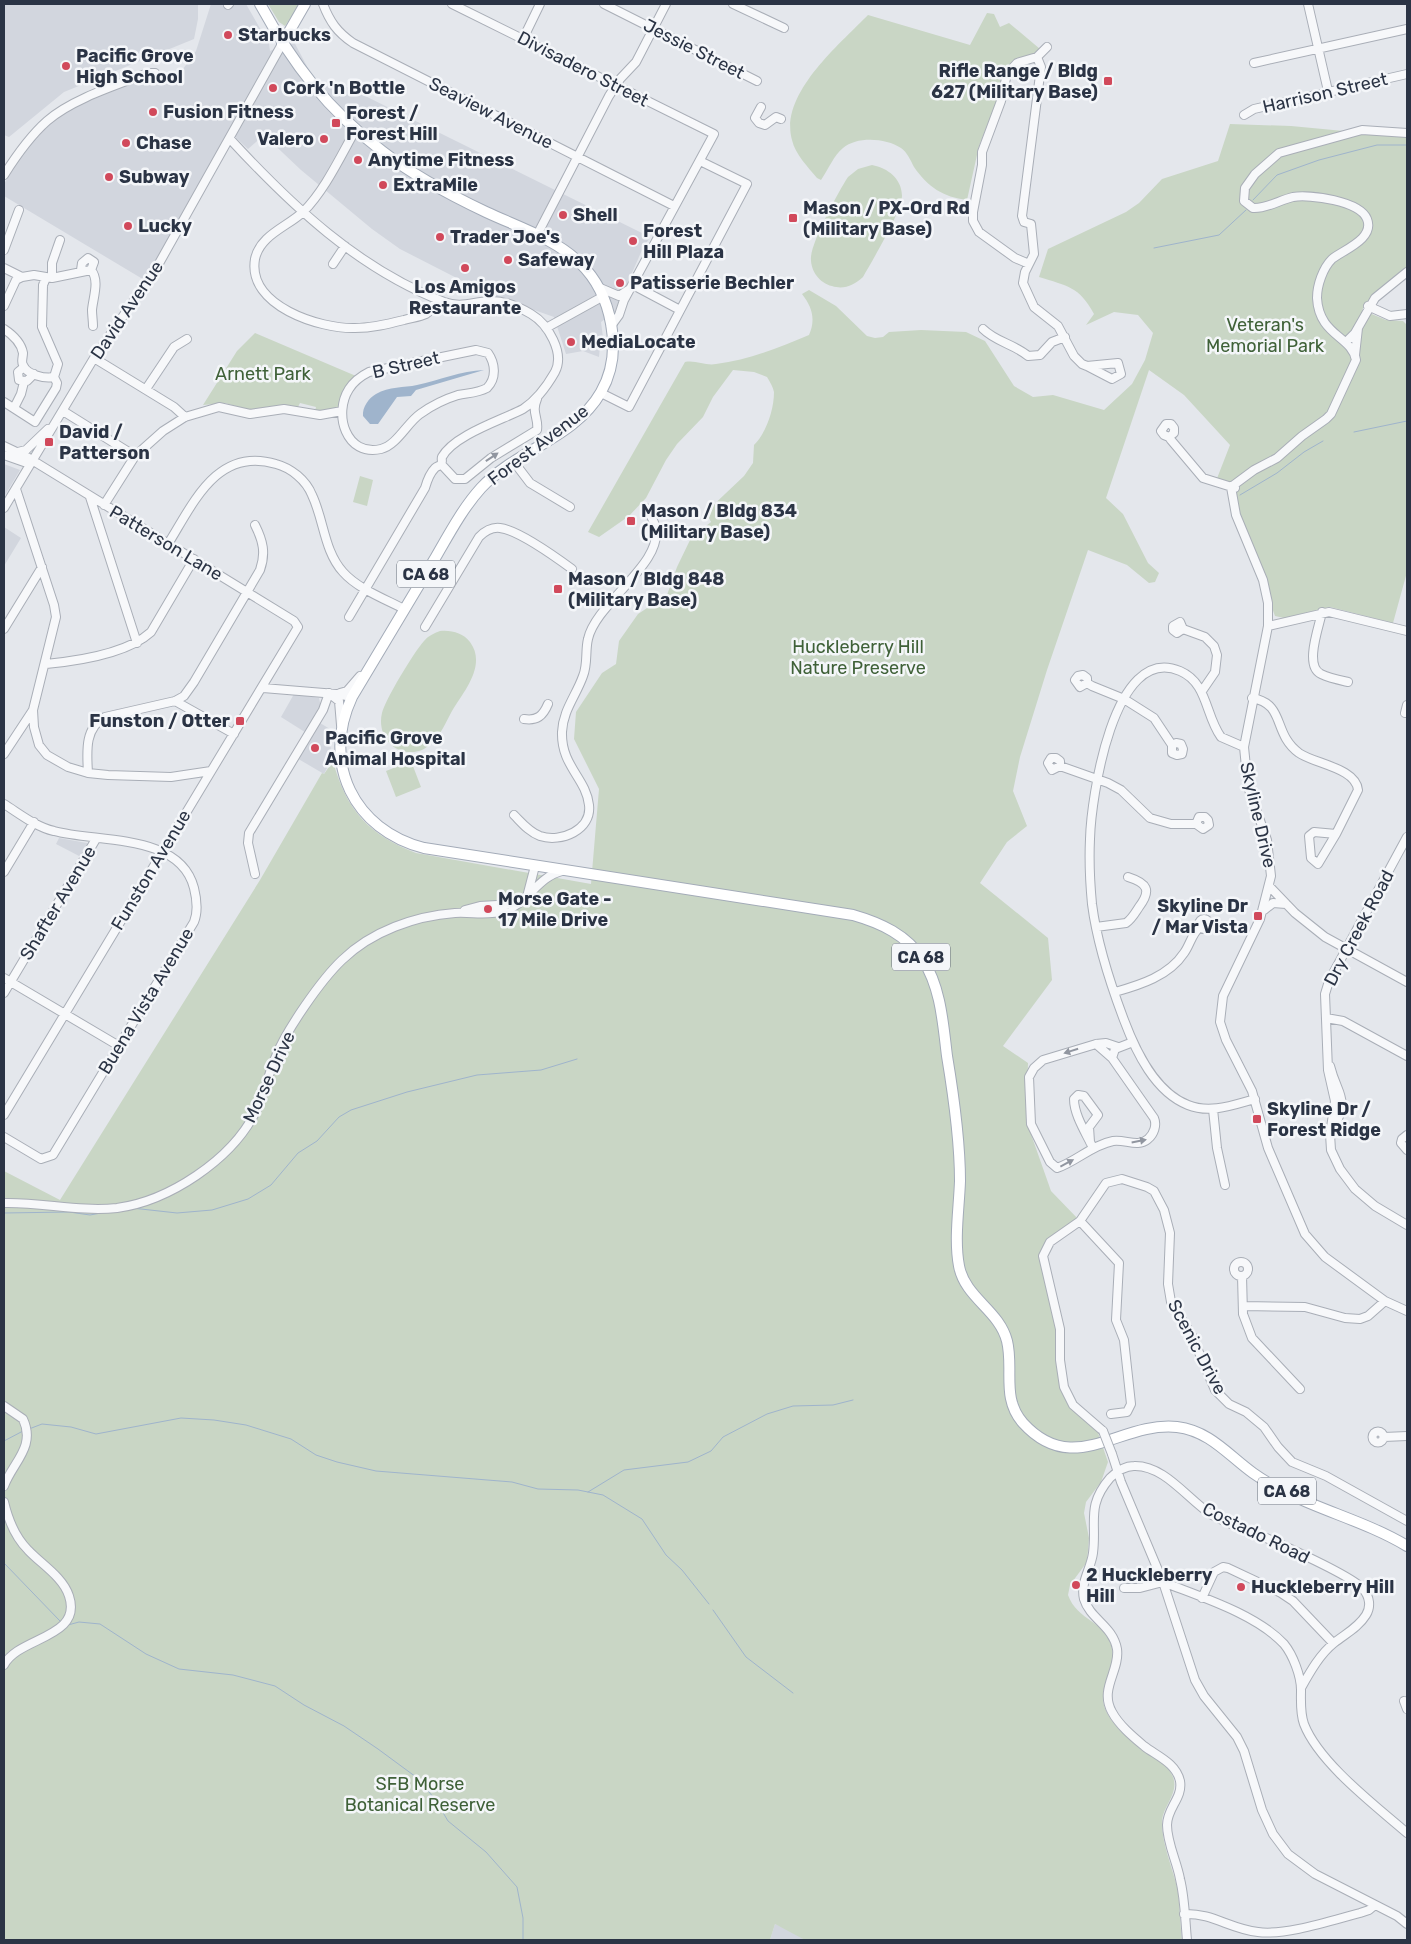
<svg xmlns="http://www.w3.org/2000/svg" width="1411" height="1944" font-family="Rubik,sans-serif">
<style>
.built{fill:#d2d6de}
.green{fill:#c9d6c5}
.water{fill:#9fb4cc}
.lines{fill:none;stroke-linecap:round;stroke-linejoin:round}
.stream{stroke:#9fb4cc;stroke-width:1}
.minor-casing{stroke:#a9aeb7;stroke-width:10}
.major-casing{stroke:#a3abb8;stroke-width:12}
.minor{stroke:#f7f8fa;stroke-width:8}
.major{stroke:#fff;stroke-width:10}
.minor-bridge-casing{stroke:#a9aeb7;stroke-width:10;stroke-linecap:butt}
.minor-bridge{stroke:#f7f8fa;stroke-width:8}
.oneway{fill:#9196a0}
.poi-dot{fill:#d1495b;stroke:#f4f6f9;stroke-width:2}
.labels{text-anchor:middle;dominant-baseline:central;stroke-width:5;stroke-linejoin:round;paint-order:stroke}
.shield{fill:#f4f6f9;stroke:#676e7b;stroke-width:1}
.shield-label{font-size:16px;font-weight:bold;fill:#2b3445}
.poi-label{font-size:18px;font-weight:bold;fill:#2b3445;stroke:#f4f6f9;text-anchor:start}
.street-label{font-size:18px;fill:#2b3445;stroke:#f4f6f9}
.park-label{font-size:18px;fill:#3f6138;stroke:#f4f6f9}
</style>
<rect width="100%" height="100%" fill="#e4e7ec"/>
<path class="built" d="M4,4H198V19L194,39L64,92L9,137L4,135Z
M211,4H246L269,44L270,51L293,40L318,87L343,85L650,237L642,250L615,312L601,322L604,345L600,346L599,357L583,351L566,354L554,317L486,293L400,249L372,229L301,170L264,135L248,149L229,131L146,281L4,196V184L24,151L51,120L86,100L150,74L158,79L183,69L196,51Z
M4,464L20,470L4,497Z
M4,527L21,538L4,566Z
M294,694L319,698L321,707L315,720L330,729L331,760L324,774L295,757L308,734L281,717Z
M59,838L87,843L88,845L81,857L56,844Z
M775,1924L795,1933L805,1940H770Z"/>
<path class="green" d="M268,4H300L285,26L279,22Z
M987,13L994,14L1000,27L1009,23L1040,49L1033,54L1014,60L1002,74L997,101L979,146L967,200C943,197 928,187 914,167C911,161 907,152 901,148C886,138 857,136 843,148C834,155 828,170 821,180L817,178C808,167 795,154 792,140C779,94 840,44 868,15L970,45Z
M1230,124L1291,126L1407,137V268L1375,293L1362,310L1386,320L1403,321L1407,325V572L1393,623L1330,607L1284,618L1275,616L1241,522L1236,492L1216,481L1230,445L1184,395L1149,370L1106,498L1123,514L1148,563L1159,573L1155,582L1149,583L1127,565L1088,550L1047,670L1020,757L1013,791L1027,826L1007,842L980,883L1048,938L1052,980L1003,1046L1028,1063L1026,1120L1051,1191L1080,1221L1044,1250L1064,1387L1098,1433L1108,1462L1101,1482L1086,1502L1084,1513L1089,1538L1087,1562L1070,1585L1068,1595C1077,1621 1107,1621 1112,1649C1117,1675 1091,1690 1110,1718C1117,1729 1129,1739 1139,1748C1151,1757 1167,1762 1173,1777C1179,1793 1164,1805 1162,1820C1161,1842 1172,1866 1177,1887C1180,1904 1180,1923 1182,1940H805L775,1924L770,1940H4V1171L60,1200L260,880L322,773L324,774L333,761C346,810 369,835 416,853L591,884L599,789L574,739L576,712L602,673L616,664L619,641L638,614L667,595L677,567L691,538L711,522L706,512L744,476L753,463L754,445C766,433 774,410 774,392C773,387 770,382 767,377L754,372L733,370L713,397L703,417L677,444L666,460L646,498L629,516L599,537L588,532L685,362C696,360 706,366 716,364C749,360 780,347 809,335C816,319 812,307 802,294L809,290L836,306L867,336L875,338L883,337L889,332L921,330L966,332L985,341L1014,386L1033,397L1053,395L1104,410L1132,384L1145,360L1153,333L1138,315L1114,312L1086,325L1094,314C1079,286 1067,286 1039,277L1048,249L1126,212L1139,203L1162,179L1218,161Z
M872,165C888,168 902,179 902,196C901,213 872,261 863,277C854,285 844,290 832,286C819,283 810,270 811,257C812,241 838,192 848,177L858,169Z
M255,333L356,376L337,409L315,411L316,407L300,403L298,407L287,405L250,410L225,403L203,405L237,351Z
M360,476L373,480L367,506L353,502Z
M440,631C452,630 463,633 470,642C487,665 464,691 452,711C446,722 440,737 429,745C424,750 418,752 412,752C391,753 377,733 382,713C385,700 414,652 424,641C428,636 434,633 440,631Z
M411,761L421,787L396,797L386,771Z"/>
<path class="water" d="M484,370L416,390L411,396L397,397L378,424H370L363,416C362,407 369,398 376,394C389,386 404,388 417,385C440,380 461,371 484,370Z"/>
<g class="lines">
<path class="stream" d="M1253,200L1277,175L1319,160L1377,145H1407
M1154,248L1219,235L1246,210
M1354,432L1407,421
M1240,495L1277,473L1304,452L1323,441
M132,1208L177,1213L212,1210L248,1199L271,1185L298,1153L317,1141L339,1117L351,1110L407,1092L477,1075L541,1070L577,1059
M4,1213L69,1212L90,1215L101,1213
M29,1429L42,1424L71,1427L96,1434L181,1418L214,1420L246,1425L291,1439L316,1455L337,1462L376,1471L512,1482L538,1489L578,1490L603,1495L642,1519L666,1555L682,1570L709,1604
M4,1441L23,1431
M588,1492L624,1470L688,1462L711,1451L723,1437L767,1414L793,1406L833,1405L853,1400
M4,1563L60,1621
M713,1610L746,1657L793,1693
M68,1625L79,1622L100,1624L146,1654L179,1669L233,1675L275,1686L304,1705L344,1726L378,1749L416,1777L435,1799L448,1821L486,1852L517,1887L523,1918V1940"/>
<g class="minor-casing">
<path id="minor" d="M323,4C330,22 337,32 353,43L674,206
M452,4L714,134L624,300L619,315L611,326
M604,4L757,81
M733,4L784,28
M1308,4L1328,91
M228,5L229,4
M523,39L540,4
M1037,57L1041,67L1022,216L1024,222L1031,224L1034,254L1025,272L1023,283L1034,307L1058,326L1074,356L1082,364L1087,366L1118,363L1121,374L1112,379L1087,366
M1254,63L1407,29
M761,107L755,118L759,123L765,125L776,117L781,119
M1244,115L1254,109L1407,74
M356,129C340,157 325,190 303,212C287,227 260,235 255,259C247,306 320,329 355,328C372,328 388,324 404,320C411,318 420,317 426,314C431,311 434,304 437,299
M230,139C291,205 358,269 444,302C461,308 472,302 489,301C503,300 519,307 531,314C548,324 565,353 555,372C547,386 537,400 523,409C502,420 454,435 442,457C441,459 443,462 441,464C440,466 437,466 435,468C430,473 427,481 425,488L349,617
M4,175C16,156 30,136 47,121C72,99 117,85 148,73H155
M537,235L609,96L620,79L636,62L666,4
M4,250L19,210
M333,264L345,246
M1029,264L1015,258L979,232L973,221V212L982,165V152L1001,101L1007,74L1017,63L1037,57L1047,47
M4,268L22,277
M81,270L82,263L88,258L94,262L91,270
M52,278V263L60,240
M633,285L680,310
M598,287L619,296L628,290
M4,306L16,280L22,277L34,275L52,278L91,270C100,280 93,298 92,310C92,315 93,321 93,326
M1368,306L1390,316L1407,314
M546,328L602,297
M4,329C13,335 21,342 23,353C23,357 21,362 23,365C27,375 45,379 54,377
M983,329C996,342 1014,344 1028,356L1040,355L1052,342L1065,337
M1346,342L1355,333L1375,298L1407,272
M476,350L488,353C495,363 497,378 487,388C478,393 468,393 458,395C445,399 431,406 420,414C407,423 397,445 381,449C346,457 333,414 349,389C354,381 361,376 369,372Z
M1355,355L1358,328
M94,358L174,407L185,417
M24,367L18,372L19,380L27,381L34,374
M146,389L174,347L187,339
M601,393L629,407L747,184L700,161
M4,402L35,422L56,388L57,383L54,377L58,364L42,327L43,285L46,278
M14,408L21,394L24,382
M63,411L135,456
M1169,437L1164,435L1161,431L1166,424H1171L1174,428V433L1169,437L1171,440L1203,478L1235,488
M4,446L27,457L294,621L298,627L4,1115
M18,452L26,450L48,429
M4,455L24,462H32
M514,462L530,483L570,507
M441,464L455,479H465L491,458L537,430C539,418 531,413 537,399
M1231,487L1236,515L1263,580L1268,603V626L1244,747L1248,787L1267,840L1271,876L1260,919L1223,996L1220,1022L1226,1040L1252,1091L1268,1148L1305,1234L1325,1257L1385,1301L1407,1311
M1231,487L1254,470L1277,458L1302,436L1326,419L1331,414L1356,360C1352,336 1319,336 1317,298C1317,285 1323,268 1332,259C1343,250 1375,239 1367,219C1360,201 1310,194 1293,197C1280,200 1266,209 1253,208L1244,201L1245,188L1255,174L1279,153L1362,130L1407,133
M16,489L54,605L56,617L33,710L34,727L39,745L47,755L68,767L88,773L108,775L171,777L211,771
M90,497L137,643
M104,505L135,456L163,431L185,417L219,407L250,414L284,409L320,415L342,411
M4,508L94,358L157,267L282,44
M168,544C193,504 217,446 276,464C291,468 306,480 312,495C324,520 324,551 343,572C358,589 385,599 404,609
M1322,612C1319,627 1304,666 1321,674C1329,678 1339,680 1348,682
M1268,626L1329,612L1407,631
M425,627L479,537C485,531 492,527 500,528C518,530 557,558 572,569
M4,629L42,567
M1183,629L1177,633L1173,630V626L1180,622L1183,629L1205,637L1214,646L1217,655L1215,672L1202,691
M46,664C77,661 127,654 151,632L194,559
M1087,683L1080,687L1075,680L1078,676L1083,675L1087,678V683L1092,686L1124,699L1154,718L1172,745V753L1177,755L1182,754L1183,749L1181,744L1176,743L1172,745
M263,688L336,694L352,697
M340,693L347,691L360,676
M330,694L339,701L341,725
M1252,698C1286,704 1272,733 1299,753C1315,764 1356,768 1358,790L1336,834
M175,701L234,734
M1405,713L1407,705
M524,719C537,721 543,716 548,704
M1244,747L1221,737C1205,715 1208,683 1180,671C1113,642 1091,800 1090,839C1089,860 1090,883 1092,904C1097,943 1110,983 1124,1020C1136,1052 1155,1092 1188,1105C1210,1114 1233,1105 1255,1099
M4,754L33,710
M1060,766L1052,770L1048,763L1051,758H1056L1060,761V766L1108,783L1121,790L1150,818L1171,824H1196L1203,829L1209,825L1208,820L1205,817H1199L1196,824
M88,773C87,753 84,728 105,717L175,701L184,696L194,682L260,570C266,553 263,541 255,525
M4,804C20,814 36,827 54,831C99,843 180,833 194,888C197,900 198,912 194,922L53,1155L41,1159L4,1137
M514,815C522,823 529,832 540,836C561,843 592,830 589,805C586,778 561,766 562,732C563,710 576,696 583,676C588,664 585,651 588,639C596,602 666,563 655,525C653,519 649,513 646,508
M1314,832L1336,834L1318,864L1311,858L1309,836Z
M1407,837L1329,981L1325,994L1328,1070L1335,1101L1330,1134L1331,1150L1340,1169L1355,1189L1375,1206L1407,1225
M4,872L34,822
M255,874L248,843L249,833L323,710L329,693
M1270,887L1295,913L1325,937L1407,982
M528,893L535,866
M465,910L480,906L513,904
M1264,910L1273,903L1286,904
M1199 924a5 5 0 1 1 10 0a5 5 0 1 1-10 0Z
M1096,927L1126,923C1132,919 1135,913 1139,907C1152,890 1147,883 1128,877
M4,978L119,1046
M1115,992C1140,985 1169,976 1184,953C1190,945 1192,933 1200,927
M4,993L96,839
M1326,1018L1343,1021L1407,1056
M1096,1044L1112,1058
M1118,1047L1106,1043L1096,1044L1043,1060L1034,1068L1029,1077L1031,1124L1050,1162L1057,1168C1077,1161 1092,1145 1113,1141C1125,1139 1138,1148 1148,1139C1154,1134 1157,1125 1154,1118L1112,1058L1115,1049L1133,1042
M1330,1066C1338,1098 1350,1095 1333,1131
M1213,1109L1217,1148L1225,1185
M1407,1135L1402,1139L1401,1143L1407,1150
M1090,1142L1089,1127L1098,1115L1084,1096L1078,1095L1074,1099C1074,1115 1086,1133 1093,1148
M4,1203C42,1202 79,1212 117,1208C169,1201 231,1160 255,1113C265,1095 268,1074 276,1056C287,1029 321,980 342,960C372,931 415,916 455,913C472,912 488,916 504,911C528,904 537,877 562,871
M1080,1221L1119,1263L1116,1320L1124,1340L1131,1404L1127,1412L1111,1414
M1234 1269a7 7 0 1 1 14 0a7 7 0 1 1-14 0Z
M1242,1276L1243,1314L1252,1338L1300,1389
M1243,1306L1305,1307L1345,1318L1360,1319L1368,1316L1385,1301
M4,1406L23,1419C36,1447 13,1462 4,1486
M1103,1431L1073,1405L1064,1387L1060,1360V1329L1043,1256L1050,1242L1080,1221L1106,1183L1122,1179L1147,1187L1154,1191L1164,1210L1170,1233L1168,1284L1171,1302L1192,1336L1215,1390L1229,1404L1246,1412L1264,1427L1278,1447L1292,1462L1326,1476L1407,1521
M1372.5 1437a5.5 5.5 0 1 1 11 0a5.5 5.5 0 1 1-11 0Z
M1384,1437L1407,1436
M1112,1454L1121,1482L1163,1582C1201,1597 1256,1614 1284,1644C1293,1655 1301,1676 1301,1690C1301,1701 1300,1713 1304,1724C1319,1763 1376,1806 1407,1833
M4,1502C8,1519 15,1537 28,1550C41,1564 63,1577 69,1596C83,1638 18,1637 4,1665
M1124,1588H1140L1163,1582L1195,1680L1204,1696L1237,1737L1244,1751L1262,1810L1273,1834L1288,1854L1315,1874L1397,1916L1407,1924
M1202,1598L1214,1572L1223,1567L1228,1568L1281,1593L1293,1601L1333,1643
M1404,1701L1407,1709
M1184,1914C1213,1913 1230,1929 1258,1932C1285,1936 1333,1920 1360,1913L1369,1910L1375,1905
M1187,1940C1185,1920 1185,1899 1180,1879C1177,1862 1167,1843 1167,1825C1167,1808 1183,1798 1180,1781C1176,1763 1157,1756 1144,1746C1132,1736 1119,1725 1112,1712C1099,1689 1120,1671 1117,1649C1113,1626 1090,1619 1084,1599C1080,1582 1091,1569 1093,1553C1097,1522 1086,1506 1110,1478C1117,1471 1124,1466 1134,1466C1165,1465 1188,1500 1212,1515C1228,1524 1247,1530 1264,1537C1284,1546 1351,1575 1363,1589C1370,1597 1371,1607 1366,1615C1358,1628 1345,1634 1334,1643C1320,1654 1310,1672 1301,1688"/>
</g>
<g class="major-casing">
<path id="major" d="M260,4C293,64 327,109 382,151C414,176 450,195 486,212C518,227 554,238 580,263C612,294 624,352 601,392C575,438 516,450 481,488C462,509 448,536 434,560C406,606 379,652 352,697C321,763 354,830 424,848L853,915C881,923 907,935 923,960C941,988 943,1024 947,1056C954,1098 960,1139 960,1181C959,1209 954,1239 959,1266C965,1298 999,1310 1007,1341C1014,1369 1001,1398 1023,1423C1074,1479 1119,1421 1177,1427C1210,1431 1228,1455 1253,1473C1299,1506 1359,1517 1407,1546
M282,44L305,4"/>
</g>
<use href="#minor" class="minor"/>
<use href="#major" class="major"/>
<g class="minor-bridge-casing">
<path id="minor-bridge" d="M1103,1431L1112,1454"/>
</g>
<use href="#minor-bridge" class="minor-bridge"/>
</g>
<defs><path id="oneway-solid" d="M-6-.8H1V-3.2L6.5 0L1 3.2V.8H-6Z" transform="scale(1.25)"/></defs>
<g class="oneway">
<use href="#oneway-solid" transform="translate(492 457) rotate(-34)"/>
<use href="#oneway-solid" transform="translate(1071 1051) rotate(162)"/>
<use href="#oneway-solid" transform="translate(1139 1141) rotate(-11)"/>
<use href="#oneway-solid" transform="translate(1067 1163) rotate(-28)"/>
</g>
<g class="poi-dot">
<circle cx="228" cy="35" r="5"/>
<circle cx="66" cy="66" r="5"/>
<rect x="1103" y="76" width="10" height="10" rx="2.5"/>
<circle cx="273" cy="88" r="5"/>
<circle cx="153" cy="112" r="5"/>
<rect x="331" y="118" width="10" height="10" rx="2.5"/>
<circle cx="324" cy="139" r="5"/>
<circle cx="126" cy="143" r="5"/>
<circle cx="358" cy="160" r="5"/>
<circle cx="109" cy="177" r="5"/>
<circle cx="383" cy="185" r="5"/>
<circle cx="563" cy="215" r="5"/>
<rect x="788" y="213" width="10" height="10" rx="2.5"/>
<circle cx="128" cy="226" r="5"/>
<circle cx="440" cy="237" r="5"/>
<circle cx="633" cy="241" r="5"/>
<circle cx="508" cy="260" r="5"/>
<circle cx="465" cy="268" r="5"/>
<circle cx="620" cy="283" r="5"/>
<circle cx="571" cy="342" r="5"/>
<rect x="44" y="437" width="10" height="10" rx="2.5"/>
<rect x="626" y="516" width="10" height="10" rx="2.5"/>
<rect x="553" y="584" width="10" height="10" rx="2.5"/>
<rect x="235" y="716" width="10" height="10" rx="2.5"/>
<circle cx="315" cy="748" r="5"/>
<circle cx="488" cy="909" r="5"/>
<rect x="1253" y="911" width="10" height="10" rx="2.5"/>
<rect x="1252" y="1114" width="10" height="10" rx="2.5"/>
<circle cx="1076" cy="1585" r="5"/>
<circle cx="1241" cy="1587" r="5"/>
</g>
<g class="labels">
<g class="shield">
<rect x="397" y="560.5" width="58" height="27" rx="4"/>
<rect x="892" y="943.5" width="58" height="27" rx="4"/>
<rect x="1258" y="1477.5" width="58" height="27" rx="4"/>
</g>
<g class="shield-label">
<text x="426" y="574">CA 68</text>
<text x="921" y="957">CA 68</text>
<text x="1287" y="1491">CA 68</text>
</g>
<g class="poi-label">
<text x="238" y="35">Starbucks</text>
<text x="76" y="56">Pacific Grove<tspan x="76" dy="21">High School</tspan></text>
<text x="1098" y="71" text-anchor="end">Rifle Range / Bldg<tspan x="1098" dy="21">627 (Military Base)</tspan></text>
<text x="283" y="88">Cork 'n Bottle</text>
<text x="163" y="112">Fusion Fitness</text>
<text x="346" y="113">Forest /<tspan x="346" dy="21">Forest Hill</tspan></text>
<text x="314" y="139" text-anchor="end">Valero</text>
<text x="136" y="143">Chase</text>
<text x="368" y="160">Anytime Fitness</text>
<text x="119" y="177">Subway</text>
<text x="393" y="185">ExtraMile</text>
<text x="803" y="208">Mason / PX-Ord Rd<tspan x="803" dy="21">(Military Base)</tspan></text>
<text x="573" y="215">Shell</text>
<text x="138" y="226">Lucky</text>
<text x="643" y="231">Forest<tspan x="643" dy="21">Hill Plaza</tspan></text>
<text x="450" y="237">Trader Joe's</text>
<text x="518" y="260">Safeway</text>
<text x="630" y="283">Patisserie Bechler</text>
<text x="465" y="287" text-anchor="middle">Los Amigos<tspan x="465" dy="21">Restaurante</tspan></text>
<text x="581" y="342">MediaLocate</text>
<text x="59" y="432">David /<tspan x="59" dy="21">Patterson</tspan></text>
<text x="641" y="511">Mason / Bldg 834<tspan x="641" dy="21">(Military Base)</tspan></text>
<text x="568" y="579">Mason / Bldg 848<tspan x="568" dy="21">(Military Base)</tspan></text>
<text x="230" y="721" text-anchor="end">Funston / Otter</text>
<text x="325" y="738">Pacific Grove<tspan x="325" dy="21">Animal Hospital</tspan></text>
<text x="498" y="899">Morse Gate -<tspan x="498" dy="21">17 Mile Drive</tspan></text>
<text x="1248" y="906" text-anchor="end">Skyline Dr<tspan x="1248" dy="21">/ Mar Vista</tspan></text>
<text x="1267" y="1109">Skyline Dr /<tspan x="1267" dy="21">Forest Ridge</tspan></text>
<text x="1086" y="1575">2 Huckleberry<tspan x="1086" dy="21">Hill</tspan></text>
<text x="1251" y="1587">Huckleberry Hill</text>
</g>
<g class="street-label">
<text transform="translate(694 49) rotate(27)">Jessie Street</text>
<text transform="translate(583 69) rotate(27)">Divisadero Street</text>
<text transform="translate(1325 93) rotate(-13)">Harrison Street</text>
<text transform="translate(491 113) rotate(27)">Seaview Avenue</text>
<text transform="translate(127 310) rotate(-56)">David Avenue</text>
<text transform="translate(406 365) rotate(-13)">B Street</text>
<text transform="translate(538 445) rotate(-37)">Forest Avenue</text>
<text transform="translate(166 543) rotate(31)">Patterson Lane</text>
<text transform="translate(1258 815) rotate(77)">Skyline Drive</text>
<text transform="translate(151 870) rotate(-59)">Funston Avenue</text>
<text transform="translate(58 903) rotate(-59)">Shafter Avenue</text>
<text transform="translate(1359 928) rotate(-62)">Dry Creek Road</text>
<text transform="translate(146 1001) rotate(-59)">Buena Vista Avenue</text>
<text transform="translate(269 1077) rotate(-65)">Morse Drive</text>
<text transform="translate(1197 1347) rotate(62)">Scenic Drive</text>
<text transform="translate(1256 1533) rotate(26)">Costado Road</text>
</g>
<g class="park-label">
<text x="1265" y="325">Veteran's<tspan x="1265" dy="21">Memorial Park</tspan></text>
<text x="263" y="374">Arnett Park</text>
<text x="858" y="647">Huckleberry Hill<tspan x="858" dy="21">Nature Preserve</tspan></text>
<text x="420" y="1784">SFB Morse<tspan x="420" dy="21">Botanical Reserve</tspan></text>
</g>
</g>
<rect width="1411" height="1944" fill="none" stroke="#2b3445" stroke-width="10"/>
</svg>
